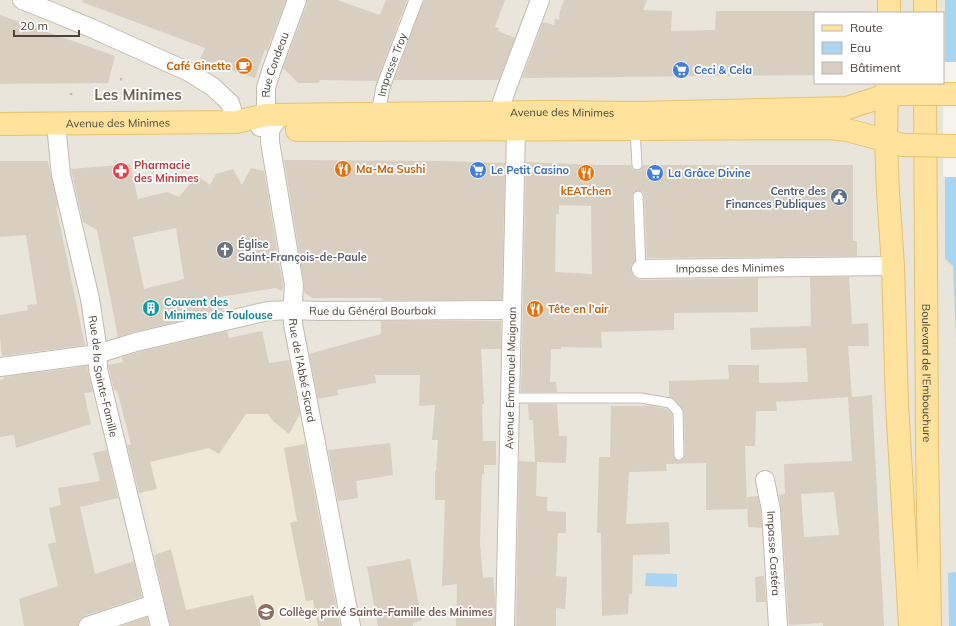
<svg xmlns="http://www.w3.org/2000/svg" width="956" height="626" font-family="Mulish,sans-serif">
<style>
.residential{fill:#eae5da;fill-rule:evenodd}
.education{fill:#efe8d6}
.water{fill:#a9d4f2}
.pier{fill:#f6f3ec}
.building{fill:#d8cfc1;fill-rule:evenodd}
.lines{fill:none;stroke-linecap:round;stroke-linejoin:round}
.service-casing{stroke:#c2bbae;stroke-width:11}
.pedestrian-casing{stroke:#c2bbae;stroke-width:15}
.minor-casing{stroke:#c2bbae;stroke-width:20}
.primary-casing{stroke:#e6c16a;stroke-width:24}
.path{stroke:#c4b79f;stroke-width:2.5;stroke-dasharray:2 2;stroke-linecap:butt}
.service{stroke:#fff;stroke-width:9}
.pedestrian{stroke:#fff;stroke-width:13}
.minor{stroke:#fff;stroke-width:18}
.primary{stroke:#ffe39c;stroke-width:22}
.primary-bridge-casing{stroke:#e6c16a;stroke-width:24;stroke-linecap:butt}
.primary-bridge{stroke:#ffe39c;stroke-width:22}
.labels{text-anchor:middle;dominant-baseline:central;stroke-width:3.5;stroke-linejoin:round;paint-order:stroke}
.street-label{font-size:11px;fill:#4b4439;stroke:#fff}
.food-label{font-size:11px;font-weight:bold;fill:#c56008;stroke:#fff;text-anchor:start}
.shop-label{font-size:11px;font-weight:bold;fill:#366cbe;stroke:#fff;text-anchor:start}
.health-label{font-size:11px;font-weight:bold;fill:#be3a42;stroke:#fff;text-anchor:start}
.service-label{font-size:11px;font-weight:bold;fill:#4e5e75;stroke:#fff;text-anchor:end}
.worship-label{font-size:11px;font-weight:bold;fill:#5b616d;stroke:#fff;text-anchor:start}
.culture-label{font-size:11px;font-weight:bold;fill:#0d838f;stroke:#fff;text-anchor:start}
.education-label{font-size:11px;font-weight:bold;fill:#785e54;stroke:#fff;text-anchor:start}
.district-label{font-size:15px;font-weight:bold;fill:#6e6250;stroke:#fff}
</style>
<rect width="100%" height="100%" fill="#f6f3ec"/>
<path class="residential" d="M0,0H956V626H0ZM815,13H943V83H815Z"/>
<path class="education" d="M262,331L269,367L290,363L289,360L291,359L343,626H175L111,364Z"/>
<path class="water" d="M945,0H956V340L953,266L945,259Z
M956,572V626H949L948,573Z
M646,573L677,574V587L645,586Z"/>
<path class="pier" d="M943,62H956V177H943Z"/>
<path class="building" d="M83,0H286L267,51L265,49L255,78L200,59L205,48L82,2Z
M307,0H337L380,15L386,0H407L377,81L320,80L319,83H298L283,68L307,4Z
M424,0H505L495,27L499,28L498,31L515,38L499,80H394Z
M564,0H647L643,10L672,11L671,31L715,30L716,11H822L821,13H815V75L522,78L543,22L554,25L555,18L559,20L560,11Z
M0,15L115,56L108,83L0,84Z
M284,160L442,161L505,163L502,300H382V298H312L304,292V283Z
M0,161H48L58,207L56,206L85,345L2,356L0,336V315L28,310L27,305L37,304L26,235L0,237Z
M526,162L597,165H631L632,169L637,171L641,170L643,165H853V241H857V256L647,258L644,195L643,192L640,191H635L633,193L632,196L635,261L632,264L631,269L632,275L636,278L641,280L758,278V312L674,313V330L601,332L602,348L561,347V349H551L550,382H556L557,392H521ZM559,205L591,206L592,274L555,272L556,214H559Z
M130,164L138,199L167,192L179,197L197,175L210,185L216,174L233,169L242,185L251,168L264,171L283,286V289L281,291L276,288L219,297L223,311L134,332L118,337L97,230L83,222L71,169ZM176,228L184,279L144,289L133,237Z
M810,277H849L852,324L868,323L869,346H848L852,397L872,395L884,626H823V623L789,625L781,509L779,495L785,494L784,464L852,461L848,397L776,402L777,411H756L755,446H745L747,509L706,510V463L666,464L667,471L629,472L626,524L669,522L670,554L633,555L632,594H629L628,614L602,616L601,533H597L599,457H610L611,406H652L667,409L672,414L673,456L676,460L680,461L684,458L685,455L684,412L682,408L674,399L669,397V381L729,379L728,365H759V383L808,382L806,348L751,350L750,328L811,326ZM834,492L839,535L804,537L801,494Z
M381,321H501V349H481L484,404H482L483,441H496V465H484V474H482L480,543L483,578L493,577L495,598V626H456L457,584L442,586L445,500H435V471H436L438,440H432L435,405L419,406L420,375H375L376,383L337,390L338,395L318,399L309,354L381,334Z
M227,331L229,338L262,331L269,363L289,360L300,414L289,434L273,421L268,414H246L219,454L209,448L150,462L157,489L139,493L127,445H131L117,390H114L108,365L123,362L122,357L139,352Z
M87,366L88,371L93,392L84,393L91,424L16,448L14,435L0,437V380L4,379V377Z
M528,404H557L559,436H567L566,463L537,462L536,496L547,497V511L566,512V533H558L556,576L567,577L565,609L556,608V626H516L519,461L535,462L533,420H529Z
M390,443L393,475L356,481L358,498L338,501L328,450Z
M305,444L340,626H318L313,600L306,601L290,523L297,521L284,448Z
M107,450L118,498L80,507L95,574L134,561L142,597L85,616L80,619L78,624V626H24L19,599L58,586L48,544L56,542L49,508L61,505L58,488L100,481L93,453Z
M758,496L761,511L762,528L748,527L747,497Z
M171,549L186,610L253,595L261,626H170L154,555Z
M410,559L422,620L413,623V626H378L367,567Z
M764,576L766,602H756L755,577Z
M147,617L149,626H121Z"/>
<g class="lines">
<g class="service-casing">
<path id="service" d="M635,129L637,165
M638,196L641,269
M510,398H641L670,403L678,412L679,455"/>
</g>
<g class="pedestrian-casing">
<g id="pedestrian">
<path id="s1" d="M376,119L379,113L380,103L383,87L416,0"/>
</g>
</g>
<g class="minor-casing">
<g id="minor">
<path d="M22,0L50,11L91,28L189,72L213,87L230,103L236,122"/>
<path d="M501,113L502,102L508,85L540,0"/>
<path id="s2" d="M280,115L270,130V142L294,285L293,302V324L351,626"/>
<path id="s3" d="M56,124L61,175L90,299L97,345L98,369L160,626"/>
<path id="s4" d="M260,127L266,115V88L271,71L297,0"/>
<path id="s5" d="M641,269L893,266"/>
<path id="s6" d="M0,367L97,354L136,342L268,311L293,310L320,311L512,310"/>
<path id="s7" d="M765,480L771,510L778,626"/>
<path d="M88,626L154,604"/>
<path id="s8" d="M505,626L516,130"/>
</g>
</g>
<g class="primary-casing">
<g id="primary">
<path d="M925,0V13"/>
<path d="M889,13V0"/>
<path d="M887,83L886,141L888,192L893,266L897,404L910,626"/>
<path id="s9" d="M925,83L927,446L930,626"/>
<path id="s10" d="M0,124L236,122L266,115L546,112L636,113L847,108L887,95L902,94"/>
<path d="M297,130L635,129L830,128L847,130L903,145"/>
</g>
</g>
<path class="path" d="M120,79L124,80
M71,95V91"/>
<use href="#service" class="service"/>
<use href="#pedestrian" class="pedestrian"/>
<use href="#minor" class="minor"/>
<use href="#primary" class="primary"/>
<g class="primary-bridge-casing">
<path id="primary-bridge" d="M902,94H956
M903,145L956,146"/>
</g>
<use href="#primary-bridge" class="primary-bridge"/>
</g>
<defs>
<g id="cafe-disc" transform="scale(0.9)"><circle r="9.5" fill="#e8710a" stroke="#fff"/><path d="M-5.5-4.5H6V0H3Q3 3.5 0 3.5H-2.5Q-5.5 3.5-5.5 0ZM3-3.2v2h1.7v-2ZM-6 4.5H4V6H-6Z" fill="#fff"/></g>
<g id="supermarket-disc" transform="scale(0.9)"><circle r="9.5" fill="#3f7fe0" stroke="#fff"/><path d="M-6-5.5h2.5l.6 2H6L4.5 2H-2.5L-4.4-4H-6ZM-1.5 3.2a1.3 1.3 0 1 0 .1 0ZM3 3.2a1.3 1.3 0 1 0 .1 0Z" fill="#fff"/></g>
<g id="restaurant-disc" transform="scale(0.9)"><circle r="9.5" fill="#e8710a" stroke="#fff"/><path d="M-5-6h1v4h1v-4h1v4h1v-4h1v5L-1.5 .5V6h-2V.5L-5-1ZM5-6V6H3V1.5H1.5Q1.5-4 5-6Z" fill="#fff"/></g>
<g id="pharmacy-disc" transform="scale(0.9)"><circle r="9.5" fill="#e0444e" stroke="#fff"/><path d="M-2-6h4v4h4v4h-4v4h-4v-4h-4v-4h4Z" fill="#fff"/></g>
<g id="civic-disc" transform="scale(0.9)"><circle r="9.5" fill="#5c6f8a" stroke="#fff"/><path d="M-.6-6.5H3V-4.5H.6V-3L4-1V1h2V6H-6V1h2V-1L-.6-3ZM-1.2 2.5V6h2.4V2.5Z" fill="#fff"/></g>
<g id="church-disc" transform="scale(0.9)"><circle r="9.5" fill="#6b7280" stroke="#fff"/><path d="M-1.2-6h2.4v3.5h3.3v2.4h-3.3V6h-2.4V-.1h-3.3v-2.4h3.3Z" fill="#fff"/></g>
<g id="building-disc" transform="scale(0.9)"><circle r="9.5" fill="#0f9aa8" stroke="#fff"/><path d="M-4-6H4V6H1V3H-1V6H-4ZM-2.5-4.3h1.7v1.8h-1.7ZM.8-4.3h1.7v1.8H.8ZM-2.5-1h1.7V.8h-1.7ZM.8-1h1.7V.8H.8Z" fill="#fff"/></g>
<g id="school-disc" transform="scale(0.9)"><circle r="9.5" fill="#8d6e63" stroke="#fff"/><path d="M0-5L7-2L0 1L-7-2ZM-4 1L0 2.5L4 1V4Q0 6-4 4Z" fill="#fff"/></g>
</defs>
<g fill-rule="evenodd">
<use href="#cafe-disc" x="244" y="66"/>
<use href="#supermarket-disc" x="681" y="70"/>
<use href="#restaurant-disc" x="343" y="169"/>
<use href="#supermarket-disc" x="478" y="170"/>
<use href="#pharmacy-disc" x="121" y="171"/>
<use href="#restaurant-disc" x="586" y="173"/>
<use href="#supermarket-disc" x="655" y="173"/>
<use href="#civic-disc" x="839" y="197"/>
<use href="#church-disc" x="225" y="250"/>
<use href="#building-disc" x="151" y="308"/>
<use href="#restaurant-disc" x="535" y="309"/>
<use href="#school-disc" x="266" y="612"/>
</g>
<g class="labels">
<g class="street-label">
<text stroke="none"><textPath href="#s4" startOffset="65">Rue Condeau</textPath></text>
<text stroke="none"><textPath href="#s1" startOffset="57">Impasse Troy</textPath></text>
<text stroke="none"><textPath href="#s10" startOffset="563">Avenue des Minimes</textPath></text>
<text stroke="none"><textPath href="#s10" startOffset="118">Avenue des Minimes</textPath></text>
<text stroke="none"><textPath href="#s5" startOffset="89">Impasse des Minimes</textPath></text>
<text stroke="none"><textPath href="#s6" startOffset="379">Rue du Général Bourbaki</textPath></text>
<text stroke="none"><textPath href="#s2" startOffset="261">Rue de l'Abbé Sicard</textPath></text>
<text stroke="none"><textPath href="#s9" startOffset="290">Boulevard de l'Embouchure</textPath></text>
<text stroke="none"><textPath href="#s3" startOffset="257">Rue de la Sainte-Famille</textPath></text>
<text stroke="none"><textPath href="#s8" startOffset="248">Avenue Emmanuel Maignan</textPath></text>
<text stroke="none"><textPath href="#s7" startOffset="74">Impasse Castéra</textPath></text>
</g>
<g class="food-label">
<text x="231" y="66" text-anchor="end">Café Ginette</text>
<text x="356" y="169">Ma-Ma Sushi</text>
<text x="586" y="191" text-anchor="middle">kEATchen</text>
<text x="548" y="309">Tête en l’air</text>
</g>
<g class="shop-label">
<text x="694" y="70">Ceci &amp; Cela</text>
<text x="491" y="170">Le Petit Casino</text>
<text x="668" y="173">La Grâce Divine</text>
</g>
<g class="health-label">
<text x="134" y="165">Pharmacie<tspan x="134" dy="13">des Minimes</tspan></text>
</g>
<g class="service-label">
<text x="826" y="191">Centre des<tspan x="826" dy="13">Finances Publiques</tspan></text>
</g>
<g class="worship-label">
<text x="238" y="244">Église<tspan x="238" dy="13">Saint-François-de-Paule</tspan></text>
</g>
<g class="culture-label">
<text x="164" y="302">Couvent des<tspan x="164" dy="13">Minimes de Toulouse</tspan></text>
</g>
<g class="education-label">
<text x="279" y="612">Collège privé Sainte-Famille des Minimes</text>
</g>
<g class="district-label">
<text x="138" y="94">Les Minimes</text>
</g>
</g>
<rect x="814" y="12" width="130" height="72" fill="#ffffff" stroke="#b7b4b0"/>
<rect x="822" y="25" width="20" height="6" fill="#ffe39c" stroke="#b7b4b0"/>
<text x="850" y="32" font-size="12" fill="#4b4439">Route</text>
<rect x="822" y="42" width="20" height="12" fill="#a9d4f2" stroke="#b7b4b0"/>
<text x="850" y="52" font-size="12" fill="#4b4439">Eau</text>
<rect x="822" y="62" width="20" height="12" fill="#d8cfc1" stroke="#b7b4b0"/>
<text x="850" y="72" font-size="12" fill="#4b4439">Bâtiment</text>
<path d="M14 30v6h65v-6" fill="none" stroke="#4b4439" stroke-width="2"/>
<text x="20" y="30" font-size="12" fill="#4b4439" stroke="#ffffff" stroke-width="3" paint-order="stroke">20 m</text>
</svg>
